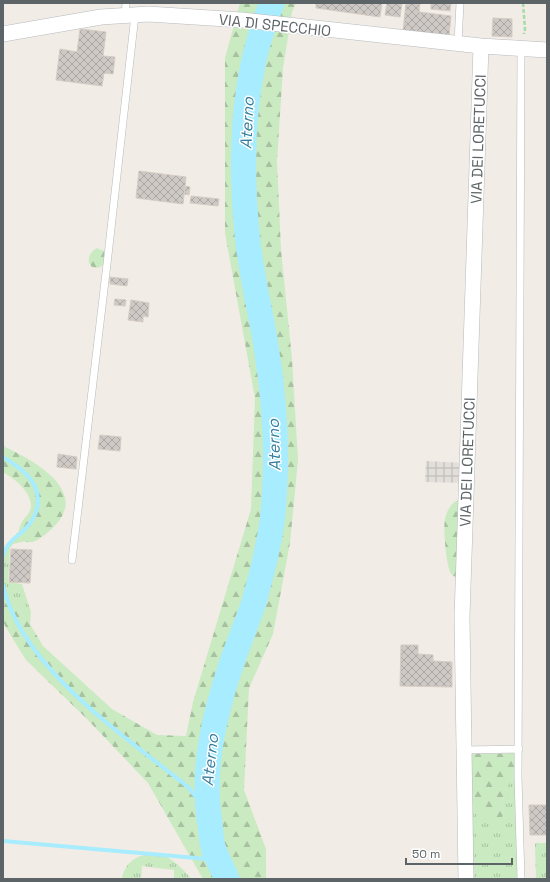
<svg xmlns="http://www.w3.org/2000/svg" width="550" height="882" font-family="'Space Grotesk',sans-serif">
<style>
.industrial{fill:url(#industrial-grid)}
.grass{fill:url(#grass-tufts)}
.forest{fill:url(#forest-firs)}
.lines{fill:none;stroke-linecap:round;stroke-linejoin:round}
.stream{stroke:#a8ecff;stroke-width:4}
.river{stroke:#a8ecff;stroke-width:25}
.building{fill:url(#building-cross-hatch);stroke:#d6ccc3}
.service-casing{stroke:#b6babd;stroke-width:8}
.minor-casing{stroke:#b6babd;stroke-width:16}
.path{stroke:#a3dda5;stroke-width:2.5;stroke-dasharray:4 2;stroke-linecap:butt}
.service{stroke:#fff;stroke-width:7}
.minor{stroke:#fff;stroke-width:15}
.labels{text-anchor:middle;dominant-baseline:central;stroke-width:3;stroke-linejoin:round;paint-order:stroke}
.street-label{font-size:15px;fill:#5d6467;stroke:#fff}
.water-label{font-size:16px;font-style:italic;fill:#347e9f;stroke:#fff}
</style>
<defs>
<pattern id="industrial-grid" width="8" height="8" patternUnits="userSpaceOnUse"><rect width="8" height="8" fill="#e2deda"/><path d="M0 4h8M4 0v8" fill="none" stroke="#bab8b5"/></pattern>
<pattern id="grass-tufts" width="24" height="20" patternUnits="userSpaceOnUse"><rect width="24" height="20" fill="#caeac1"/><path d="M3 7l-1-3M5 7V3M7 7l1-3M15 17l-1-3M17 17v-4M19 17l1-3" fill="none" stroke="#a7c1a1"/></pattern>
<pattern id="forest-firs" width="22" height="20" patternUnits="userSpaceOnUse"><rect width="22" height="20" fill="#caeac1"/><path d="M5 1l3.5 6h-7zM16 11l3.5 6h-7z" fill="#a7c1a1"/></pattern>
<pattern id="building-cross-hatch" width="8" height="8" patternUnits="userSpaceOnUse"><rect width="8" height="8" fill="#cec9c5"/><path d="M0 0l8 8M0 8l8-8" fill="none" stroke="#aaa7a4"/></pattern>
</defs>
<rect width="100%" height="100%" fill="#f1ece6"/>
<path class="industrial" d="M426,461L464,463V483L425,482Z"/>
<path class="grass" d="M19,531L20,537L26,541L13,544L10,548L8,582L22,584L31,612L30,624L15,606L6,604L3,607V549Z
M516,776L519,879H471L472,806L489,819L503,816C502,802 503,785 516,776Z
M535,843H547V879H536Z
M157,853C172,858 181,866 191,879H174V870L142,866L141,879H122C125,860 140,854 157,853Z"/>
<path class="forest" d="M240,3H296L292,12L283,68L277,161L281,250L292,359L298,460L290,543L273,634L249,688L244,790L266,849V879H203L148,783L87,719L26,660L5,626L3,620V607L6,604L11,603L15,606L30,624L43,646L112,709L157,735L186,736L193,702L251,509L255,398L225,233V58Z
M97,248L104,251V264C91,276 81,257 97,248Z
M3,446C37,462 95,494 48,532C42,537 35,544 26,542C19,539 17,530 21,524C25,515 34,513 30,500C27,488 13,478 3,472Z
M459,499L461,577C458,577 454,577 452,575C446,569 443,527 445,519C447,510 451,503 459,499Z
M472,753L484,754L516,753V776C503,785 502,802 503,816L497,821L489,820L472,806Z"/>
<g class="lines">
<path class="stream" d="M3,457C11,462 19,467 26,474C43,491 41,513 25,529C20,535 13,538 9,544C6,547 5,551 3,555
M3,585C21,668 125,736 188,787L199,801L209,818
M3,841L219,860"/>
<path class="river" d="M227,879C223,870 218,860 214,850C211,842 211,832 210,824C201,770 214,716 231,665C238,644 247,623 254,602C263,569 272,535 274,501C278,447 274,393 265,340C259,304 250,269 247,233C240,159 242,73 272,3"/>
</g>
<path class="building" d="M316,3H382L380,17L316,8Z
M387,3H402L400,17L385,15Z
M406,3H420L419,12L451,16L449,36L403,31Z
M431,3H451L450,11L431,9Z
M493,18L512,19V37L492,36Z
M80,29L106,32L103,56L115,57L113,74L104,73L102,86L56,80L60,49L77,52Z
M139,171L186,177L183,204L136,198Z
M185,186L190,187L189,195L184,194Z
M191,196L219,199L218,206L190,203Z
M110,277L128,279L127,286L110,284Z
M115,299L126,300L125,306L114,305Z
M131,300L149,303L148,317L143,316V322L128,320Z
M100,435L121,437L120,451L98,449Z
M58,454L77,457L76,469L57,467Z
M11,549L32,550L30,583L9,582Z
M401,645H418V654L433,655V661L452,662V687L400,686Z
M529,805H547V835H530Z"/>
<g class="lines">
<g class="service-casing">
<path id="service" d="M125,15L126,3
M458,43L460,3
M521,49L518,777L521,879
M72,560L107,264L135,15
M464,750L519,749"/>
</g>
<g class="minor-casing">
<path id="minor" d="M3,34L101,17L148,14L242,20L481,46L547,50
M466,879L462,617L481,46"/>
</g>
<path class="path" d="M523,3L525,29L524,34"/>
<use href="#service" class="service"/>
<use href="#minor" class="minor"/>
</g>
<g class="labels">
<g class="street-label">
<text transform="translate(275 25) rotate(6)">VIA DI SPECCHIO</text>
<text transform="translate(478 139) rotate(-88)">VIA DEI LORETUCCI</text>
<text transform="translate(467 462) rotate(-88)">VIA DEI LORETUCCI</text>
</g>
<g class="water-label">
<text transform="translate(247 123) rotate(-87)">Aterno</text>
<text transform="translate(274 445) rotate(-92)">Aterno</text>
<text transform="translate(210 760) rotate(-84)">Aterno</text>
</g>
</g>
<rect width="550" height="882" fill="none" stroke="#5d6467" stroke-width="8"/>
<path d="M406 858v6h106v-6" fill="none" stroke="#5d6467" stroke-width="2"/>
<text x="412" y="858" font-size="12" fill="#5d6467" stroke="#ffffff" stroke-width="3" paint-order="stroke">50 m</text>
</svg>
